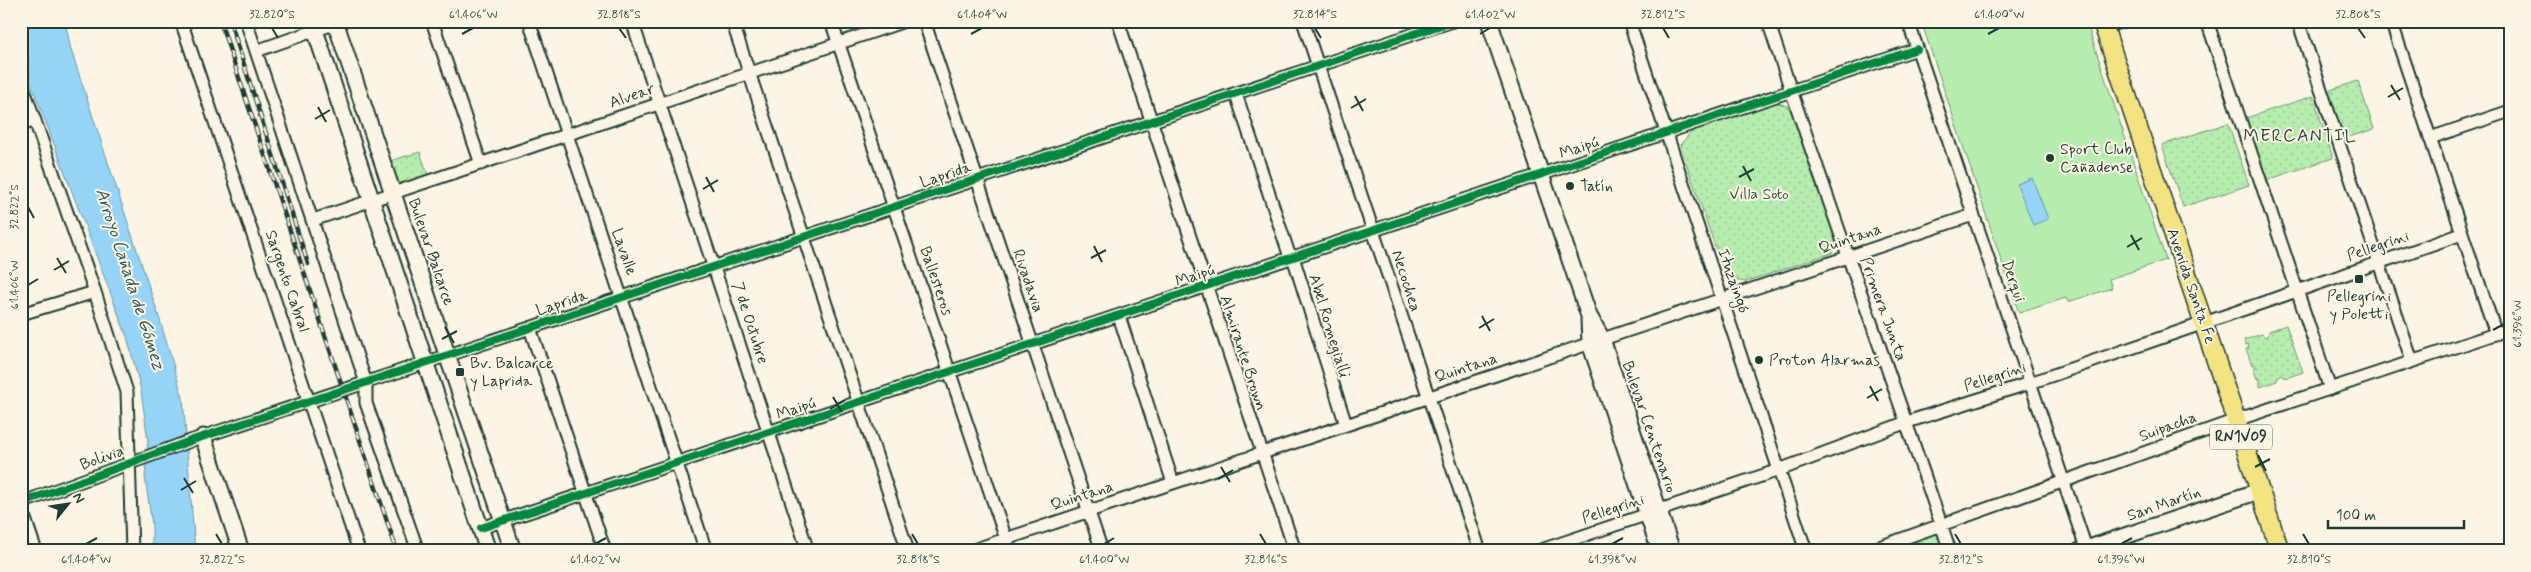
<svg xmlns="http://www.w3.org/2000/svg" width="2531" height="572" font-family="Mynerve,sans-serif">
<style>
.grass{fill:#b7edaf;stroke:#6b9572}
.park{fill:url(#park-dots);stroke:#6b9572}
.water{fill:#96d5f8;stroke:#6698aa}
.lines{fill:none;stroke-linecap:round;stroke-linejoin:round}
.street-casing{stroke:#1f3d34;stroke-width:15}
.secondary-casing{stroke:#1f3d34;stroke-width:19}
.primary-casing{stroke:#1f3d34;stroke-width:21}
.street{stroke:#fcf5e5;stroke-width:11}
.secondary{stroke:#fcf5e5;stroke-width:15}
.primary{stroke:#f4e382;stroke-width:18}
.rail-casing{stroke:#1f3d34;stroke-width:4.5}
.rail{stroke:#fcf5e5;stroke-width:2.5;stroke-dasharray:8;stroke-linecap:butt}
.cycleway-casing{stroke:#fcf5e5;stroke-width:11}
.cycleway{stroke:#00873e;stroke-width:8}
.ticks{fill:none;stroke:#1f3d34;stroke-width:2}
.poi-dot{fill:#1f3d34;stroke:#fcf5e5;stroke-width:2}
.labels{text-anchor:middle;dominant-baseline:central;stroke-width:4;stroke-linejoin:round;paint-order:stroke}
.shield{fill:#fcf5e5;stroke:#617469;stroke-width:1}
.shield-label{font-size:15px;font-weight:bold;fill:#1f3d34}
.street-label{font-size:16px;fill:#1f3d34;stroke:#fcf5e5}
.poi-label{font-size:16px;fill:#1f3d34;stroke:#fcf5e5;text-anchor:start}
.park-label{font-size:16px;fill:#365746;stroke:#fcf5e5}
.neighbourhood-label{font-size:18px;letter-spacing:1px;fill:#1f3d34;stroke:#fcf5e5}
.water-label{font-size:18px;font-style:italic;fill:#375b5b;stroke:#fcf5e5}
.neatline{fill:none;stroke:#1f3d34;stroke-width:2}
.ticks-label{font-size:12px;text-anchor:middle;fill:#1f3d34}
</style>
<defs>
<pattern id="park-dots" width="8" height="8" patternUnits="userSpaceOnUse" patternTransform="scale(1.25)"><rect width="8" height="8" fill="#b7edaf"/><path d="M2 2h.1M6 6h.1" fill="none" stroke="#9dcc97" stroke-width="1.8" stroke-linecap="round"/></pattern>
</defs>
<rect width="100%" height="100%" fill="#fcf5e5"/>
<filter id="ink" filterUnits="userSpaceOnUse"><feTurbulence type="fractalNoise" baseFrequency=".02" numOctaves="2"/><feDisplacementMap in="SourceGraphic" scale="10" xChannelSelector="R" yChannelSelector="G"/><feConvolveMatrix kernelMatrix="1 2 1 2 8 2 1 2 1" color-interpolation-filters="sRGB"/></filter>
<g filter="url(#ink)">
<path class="grass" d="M1921,21H2086L2166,260L2109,279L2112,288L2068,302L2066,298L2019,313Z"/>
<path class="park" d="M2358,81L2374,129L2343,139L2327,91Z
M2313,96L2333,158L2267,180L2246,118Z
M1776,102L1792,108L1837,242L1832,253L1745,282L1726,278L1680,145L1693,130Z
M2228,123L2249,185L2183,207L2162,145Z
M420,152L428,175L397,185L390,161Z
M2286,325L2303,372L2286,378L2281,375L2278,377L2277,381L2260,387V378L2257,379L2253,368L2256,367L2255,364L2252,365L2246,349L2249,348L2248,344L2245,345L2244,340L2262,334L2265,337L2268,336L2269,331Z
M1941,524L1950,551H1913L1908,536Z"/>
<path class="water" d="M23,21H65L71,50L159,317L183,398L195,551H152V525L145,477L148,441L141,390L127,337L31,83Z
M2032,178L2048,219L2033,225L2017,184Z"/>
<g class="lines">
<g class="street-casing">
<path id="street" d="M181,21L359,551
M246,21L366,383V403L418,551
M432,21L481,164
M529,21L706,551
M632,21L808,551
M732,21L908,551
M831,21L1010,551
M924,21L1102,551
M1118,21L1295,551
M1303,21L1480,551
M1629,21L1806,551
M1768,21C1826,199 1891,374 1950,551
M1908,21L2087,551
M2207,21L2330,389
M2298,21L2412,361
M2391,21L2496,334
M2104,27L2123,21
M256,51L342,21
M21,81L95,292L127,392L132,551
M1236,94L1288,251L1293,257L1346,425
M21,125L35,120
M2430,138L2510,111
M313,220L905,21
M21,314L95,292
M1119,316L1173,483
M530,328L605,551
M21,503L193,440L1453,21
M21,507L36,551
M481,528L1917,49
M970,551L1973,215
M1538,551L1779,470L1907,422L2030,383L2462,234
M1868,551L2236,420L2510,329"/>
</g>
<g class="secondary-casing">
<path id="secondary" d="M312,21L488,551
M335,21L513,551
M1489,21L1589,316L1602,339L1672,551
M1589,320L1590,343L1660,551
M203,437L241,551
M2080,551L2259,491"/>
</g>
<g class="primary-casing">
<path id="primary" d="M2102,21L2280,551"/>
</g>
<use href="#street" class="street"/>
<use href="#secondary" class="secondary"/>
<use href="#primary" class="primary"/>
<g class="rail-casing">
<path id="rail" d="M220,21L397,551
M230,21L308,264"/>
</g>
<use href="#rail" class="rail"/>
<g class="cycleway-casing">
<path id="cycleway" d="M21,503L193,440L1453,21
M481,528L1917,49"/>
</g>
<use href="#cycleway" class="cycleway"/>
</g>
</g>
<path class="ticks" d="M272,28L278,38M619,28L626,38M1315,28L1321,38M1663,28L1669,38M2358,28L2365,38M462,34L473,28M971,34L982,28M1480,34L1490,28M1988,34L1999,28M2391,85L2400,100M1355,96L1363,111M2388,97L2403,88M318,107L326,122M1351,108L1366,99M315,119L330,110M1743,166L1751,181M706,177L714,192M1739,177L1754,169M703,189L718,180M28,207L34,218M2131,235L2139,250M1094,246L1102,262M2127,247L2142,238M57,258L66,273M1091,258L1106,250M54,270L69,261M28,285L38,279M1482,316L1490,331M445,327L454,343M1479,328L1494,319M2493,330L2504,324M442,339L457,331M1870,386L1878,401M833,397L842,412M1867,398L1882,389M830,409L845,400M2258,455L2266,471M1221,467L1230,482M2255,467L2270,459M184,478L193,493M1218,479L1233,470M181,490L196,481M216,534L222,544M912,534L918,544M1260,534L1266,544M1955,534L1961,544M2303,534L2309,544M86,544L97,538M595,544L606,538M1104,544L1114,538M1612,544L1623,538M2121,544L2132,538"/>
<g class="poi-dot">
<circle cx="2050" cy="158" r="5"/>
<circle cx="1570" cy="186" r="5"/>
<rect x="2354" y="274" width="10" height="10" rx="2.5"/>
<circle cx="1759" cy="360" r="5"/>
<rect x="455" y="367" width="10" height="10" rx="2.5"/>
</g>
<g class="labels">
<rect class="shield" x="2210" y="424.5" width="62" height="25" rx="4"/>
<g class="shield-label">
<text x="2241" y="437">RN1V09</text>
</g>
<g class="street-label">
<text transform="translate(632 96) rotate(-19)">Alvear</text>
<text transform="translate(1579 148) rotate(-18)">Maipú</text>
<text transform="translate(946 175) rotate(-18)">Laprida</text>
<text transform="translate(1850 239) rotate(-19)">Quintana</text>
<text transform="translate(2378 246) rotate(-19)">Pellegrini</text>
<text transform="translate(431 252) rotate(71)">Bulevar Balcarce</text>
<text transform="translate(624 252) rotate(71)">Lavalle</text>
<text transform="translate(1195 276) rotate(-18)">Maipú</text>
<text transform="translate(287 281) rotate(71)">Sargento Cabral</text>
<text transform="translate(936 281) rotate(71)">Ballesteros</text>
<text transform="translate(1028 281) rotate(71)">Rivadavia</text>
<text transform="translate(1406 281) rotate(72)">Necochea</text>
<text transform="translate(1733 281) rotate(71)">Ituzaingó</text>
<text transform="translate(2013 281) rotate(71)">Derqui</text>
<text transform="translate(2191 286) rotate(71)">Avenida Santa Fe</text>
<text transform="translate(562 303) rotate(-18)">Laprida</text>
<text transform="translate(1883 309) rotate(70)">Primera Junta</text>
<text transform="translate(750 323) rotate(72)">7 de Octubre</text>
<text transform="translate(1329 326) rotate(73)">Abel Romegialli</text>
<text transform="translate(1243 353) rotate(72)">Almirante Brown</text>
<text transform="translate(1466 368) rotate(-18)">Quintana</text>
<text transform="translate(1995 377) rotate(-18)">Pellegrini</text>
<text transform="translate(796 409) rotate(-18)">Maipú</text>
<text transform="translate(1649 427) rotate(71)">Bulevar Centenario</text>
<text transform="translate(2168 427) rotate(-20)">Suipacha</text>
<text transform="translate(102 458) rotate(-20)">Bolivia</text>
<text transform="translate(1082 496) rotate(-18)">Quintana</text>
<text transform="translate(2164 504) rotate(-19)">San Martín</text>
<text transform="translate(1613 509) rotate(-18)">Pellegrini</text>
</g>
<g class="poi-label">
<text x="2060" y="149">Sport Club<tspan x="2060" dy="18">Cañadense</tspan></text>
<text x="1580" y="186">Tatín</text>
<text x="2359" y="296" text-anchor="middle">Pellegrini<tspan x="2359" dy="18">y Poletti</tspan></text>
<text x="1769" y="360">Proton Alarmas</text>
<text x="470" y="363">Bv. Balcarce<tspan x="470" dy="18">y Laprida</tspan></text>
</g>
<g class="park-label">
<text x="1759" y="194">Villa Soto</text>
</g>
<g class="neighbourhood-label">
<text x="2300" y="136">MERCANTIL</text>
</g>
<g class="water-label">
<text transform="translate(130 279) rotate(72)">Arroyo Cañada de Gómez</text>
</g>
</g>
<rect width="2531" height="572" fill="none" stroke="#fcf5e5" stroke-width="55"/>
<g transform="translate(68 504) rotate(60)" stroke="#fcf5e5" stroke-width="4" paint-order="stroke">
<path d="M0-4L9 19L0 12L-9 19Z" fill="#1f3d34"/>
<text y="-8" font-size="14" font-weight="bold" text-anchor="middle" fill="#1f3d34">N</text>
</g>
<path d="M2328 520v8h136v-8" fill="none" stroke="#1f3d34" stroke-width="2.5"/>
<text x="2336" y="520" font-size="15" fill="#1f3d34" stroke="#fcf5e5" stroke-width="4" paint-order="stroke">100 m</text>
<rect x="28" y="28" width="2476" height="516" class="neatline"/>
<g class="ticks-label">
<text x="272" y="18">32.820°S</text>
<text x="473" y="18">61.406°W</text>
<text x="619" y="18">32.818°S</text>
<text x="982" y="18">61.404°W</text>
<text x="1315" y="18">32.814°S</text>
<text x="1490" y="18">61.402°W</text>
<text x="1663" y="18">32.812°S</text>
<text x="1999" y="18">61.400°W</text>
<text x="2358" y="18">32.808°S</text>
<text transform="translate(14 207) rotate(-90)" y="4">32.822°S</text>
<text transform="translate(14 285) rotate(-90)" y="4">61.406°W</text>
<text transform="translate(2517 324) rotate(-90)" y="4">61.396°W</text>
<text x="86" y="563">61.404°W</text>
<text x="222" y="563">32.822°S</text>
<text x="595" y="563">61.402°W</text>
<text x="918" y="563">32.818°S</text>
<text x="1104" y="563">61.400°W</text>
<text x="1266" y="563">32.816°S</text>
<text x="1612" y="563">61.398°W</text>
<text x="1961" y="563">32.812°S</text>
<text x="2121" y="563">61.396°W</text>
<text x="2309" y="563">32.810°S</text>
</g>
</svg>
